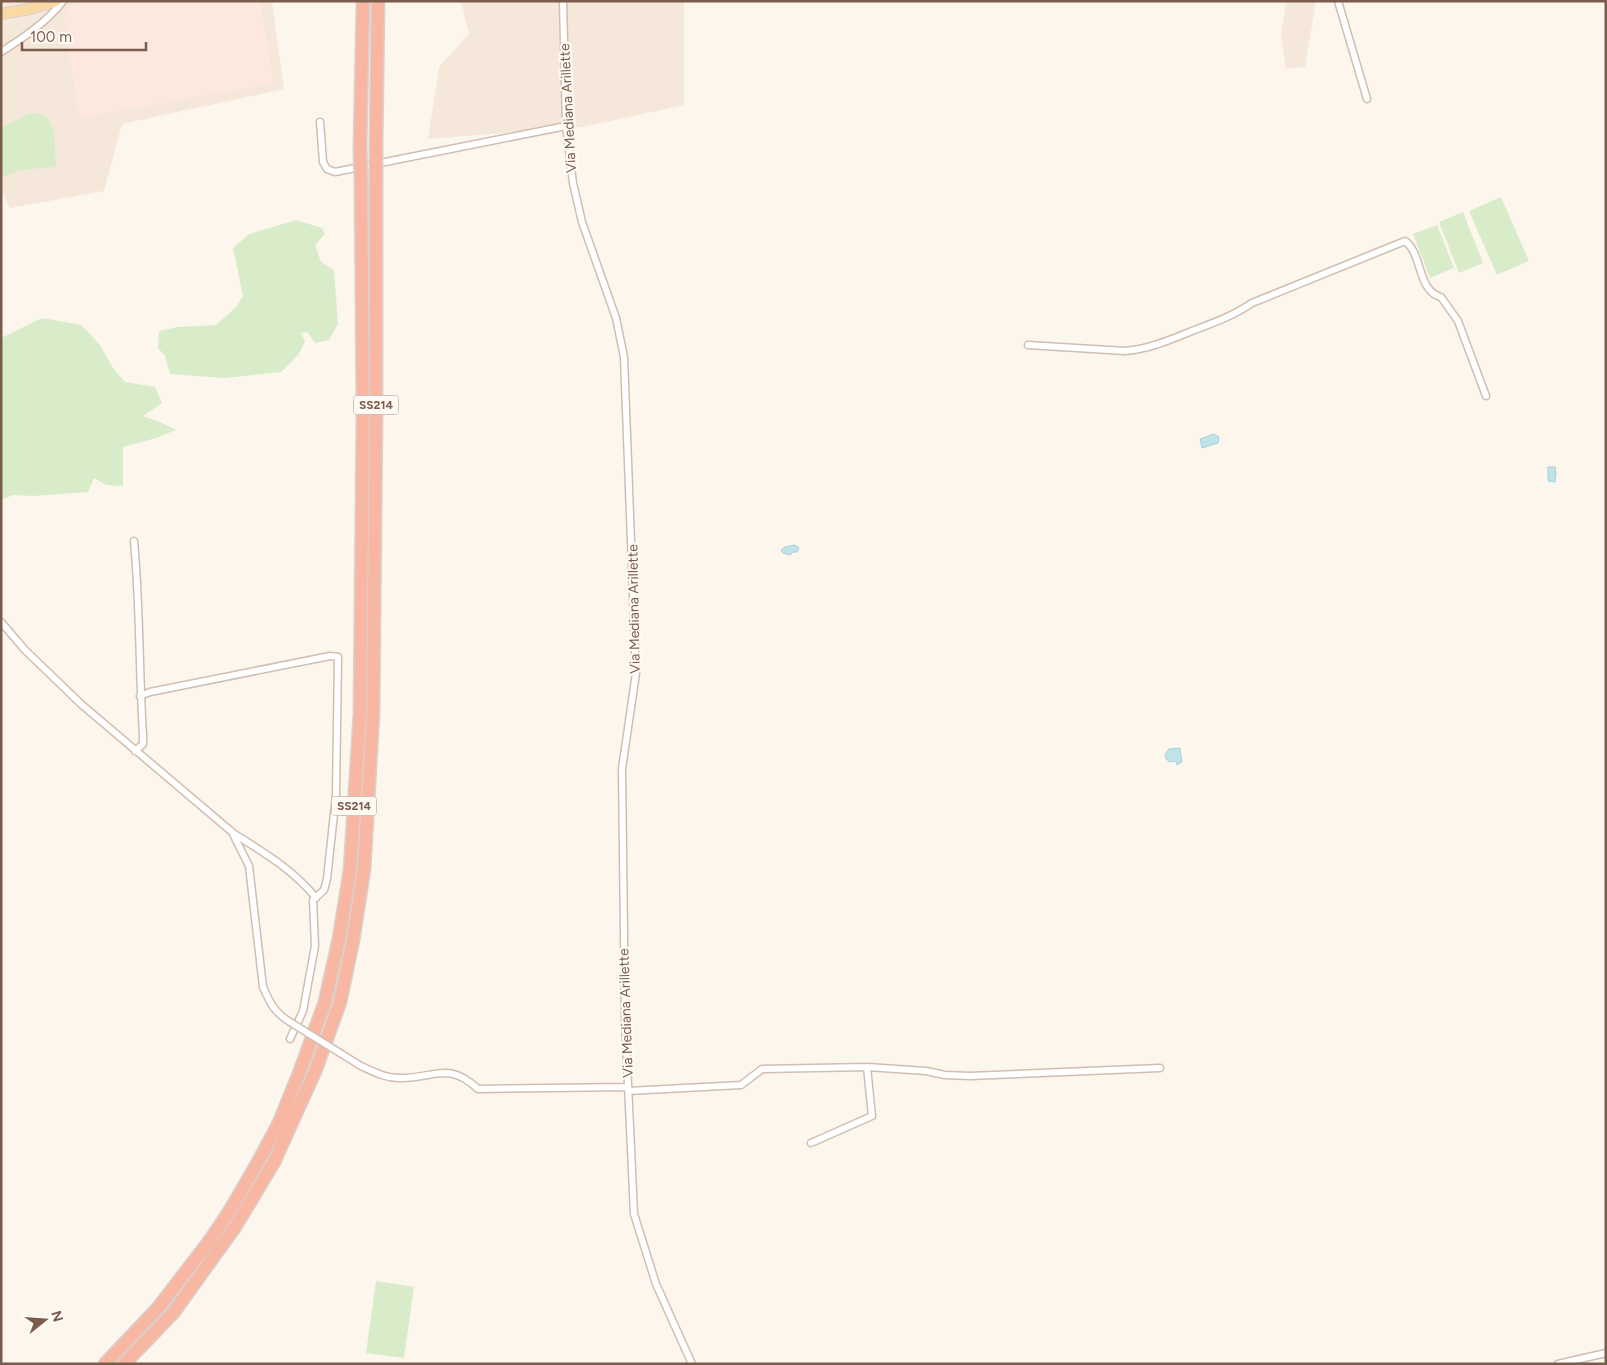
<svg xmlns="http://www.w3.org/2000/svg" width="1607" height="1365" font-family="Figtree,sans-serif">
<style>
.residential{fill:#f5e8da}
.commercial{fill:#fde8e0}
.green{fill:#d8ecc9}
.water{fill:#bfe3e8;stroke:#a5d3da}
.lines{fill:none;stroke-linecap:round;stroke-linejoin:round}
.street-casing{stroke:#d1beb0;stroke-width:9}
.primary-casing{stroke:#dad1cd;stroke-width:12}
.highway-casing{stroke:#dad1cd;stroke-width:15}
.street{stroke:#fff;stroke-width:6}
.primary{stroke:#fbd9a5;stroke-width:10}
.highway{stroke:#f7b7a3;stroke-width:12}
.street-bridge-casing{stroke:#d1beb0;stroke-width:9;stroke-linecap:butt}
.highway-bridge-casing{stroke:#dad1cd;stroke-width:15;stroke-linecap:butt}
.street-bridge{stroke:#fff;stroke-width:6}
.highway-bridge{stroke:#f7b7a3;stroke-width:12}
.labels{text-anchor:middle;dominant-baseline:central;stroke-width:4.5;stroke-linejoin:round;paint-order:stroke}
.shield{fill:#fffaf3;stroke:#a28b7f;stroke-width:1}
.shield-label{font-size:12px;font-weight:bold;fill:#7a5c4d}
.street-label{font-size:14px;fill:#7a5c4d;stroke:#fffaf3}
</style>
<rect width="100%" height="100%" fill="#fdf6ec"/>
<path class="residential" d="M1,1H272L284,89L122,124L104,191L10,208L1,189Z
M461,1H684V105L582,127L428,139L439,67L469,34Z
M1286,1H1316L1305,67L1286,69L1281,35Z"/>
<path class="commercial" d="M77,1H260L274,83L79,118L64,16Z"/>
<path class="green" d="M35,113C38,113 41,113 43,114C57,121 55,154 56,167L19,170L1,178V128L28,114Z
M1501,197L1529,261L1497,275L1469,211Z
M1463,212L1483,263L1459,273L1439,222Z
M296,220L322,228L325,234L315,245L321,262L334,270L338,324L329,340L315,343L307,332L301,333L305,341L299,354L281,372L224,378L170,374L165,356L158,348L159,331L178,327L216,325L236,307L243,296L233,248L249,234Z
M1437,225L1454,268L1430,278L1413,234Z
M42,318L81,325L100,345L113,368L125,382L155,387L162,403L143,416L160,422L176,430L156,438L123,447V486L106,485L94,478L88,492L33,496L13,495L1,500V338Z
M376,1281L414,1287L404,1358L366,1353Z"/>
<path class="water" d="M1214,434L1219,437L1218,443L1202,448L1200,439Z
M1548,467H1555L1556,473L1555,482L1548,481Z
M795,545L799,548L797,552H793L790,555L783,553L781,550L785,547Z
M1180,748L1182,762L1177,765L1176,761L1170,762L1166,759L1165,754L1169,749Z"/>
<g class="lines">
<g class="street-casing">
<path id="street" d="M563,1L566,126L573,183L582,222L616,318L624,357L636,673L622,769L625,1019L634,1214L656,1284L692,1364
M1338,1L1367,99
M1,52C23,38 47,22 63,1
M320,122L323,162L327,169L335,172L566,126
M1028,345L1125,351C1149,349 1170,340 1192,331C1213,323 1233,316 1252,303L1405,241C1423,254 1417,291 1441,297L1458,321L1486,396
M134,541C140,605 139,670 143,735V744L135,751
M1,622L25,650L81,704L232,832L249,866L263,987C270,1003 274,1012 290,1022
M140,696L150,692L330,656L338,657L336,795L327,879L324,890L313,900L315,946L303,1011L290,1039
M233,833C263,852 294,870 316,898
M361,1066C374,1072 387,1079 402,1078C435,1078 448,1061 478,1089L628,1087
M867,1067L926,1071L945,1075L970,1076L1160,1068
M628,1091L741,1085L762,1069L867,1067L872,1116L811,1143
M1558,1364L1606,1353"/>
</g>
<g class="primary-casing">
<path id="primary" d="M1,14L30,9L56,1"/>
</g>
<g class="highway-casing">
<path id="highway" d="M376,144L378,1
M360,148L363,1
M105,1364L158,1308L211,1239L229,1212L257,1164L279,1123L300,1071L325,1002L339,939L350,871L360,714L363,412L361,180
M124,1364L173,1313L235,1227L274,1162L316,1069L340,1002L353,940L364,869L373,713L376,411V175"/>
</g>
<use href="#street" class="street"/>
<use href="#primary" class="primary"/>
<use href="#highway" class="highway"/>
<g class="street-bridge-casing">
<path id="street-bridge" d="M290,1022L361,1066"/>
</g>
<g class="highway-bridge-casing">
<path id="highway-bridge" d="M360,148L361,180
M376,175V144"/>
</g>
<use href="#street-bridge" class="street-bridge"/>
<use href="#highway-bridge" class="highway-bridge"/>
</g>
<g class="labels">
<g class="shield">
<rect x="353.5" y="395.5" width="45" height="19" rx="4"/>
<rect x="331.5" y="796.5" width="45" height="19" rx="4"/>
</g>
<g class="shield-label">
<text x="376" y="405">SS214</text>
<text x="354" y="806">SS214</text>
</g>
<g class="street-label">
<text transform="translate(568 108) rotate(-93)">Via Mediana Arillette</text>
<text transform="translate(634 609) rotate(-91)">Via Mediana Arillette</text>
<text transform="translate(626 1013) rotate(-92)">Via Mediana Arillette</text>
</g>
</g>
<rect width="1607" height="1365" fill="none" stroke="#7a5c4d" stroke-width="5"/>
<g transform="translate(45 1320) rotate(73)" stroke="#fffaf3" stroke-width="4" paint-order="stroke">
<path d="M0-4L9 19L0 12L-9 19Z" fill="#7a5c4d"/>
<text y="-8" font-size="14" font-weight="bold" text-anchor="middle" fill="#7a5c4d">N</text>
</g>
<path d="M22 42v8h124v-8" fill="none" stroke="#7a5c4d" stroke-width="2.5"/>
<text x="30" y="42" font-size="15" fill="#7a5c4d" stroke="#fffaf3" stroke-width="4" paint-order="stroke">100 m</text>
</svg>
